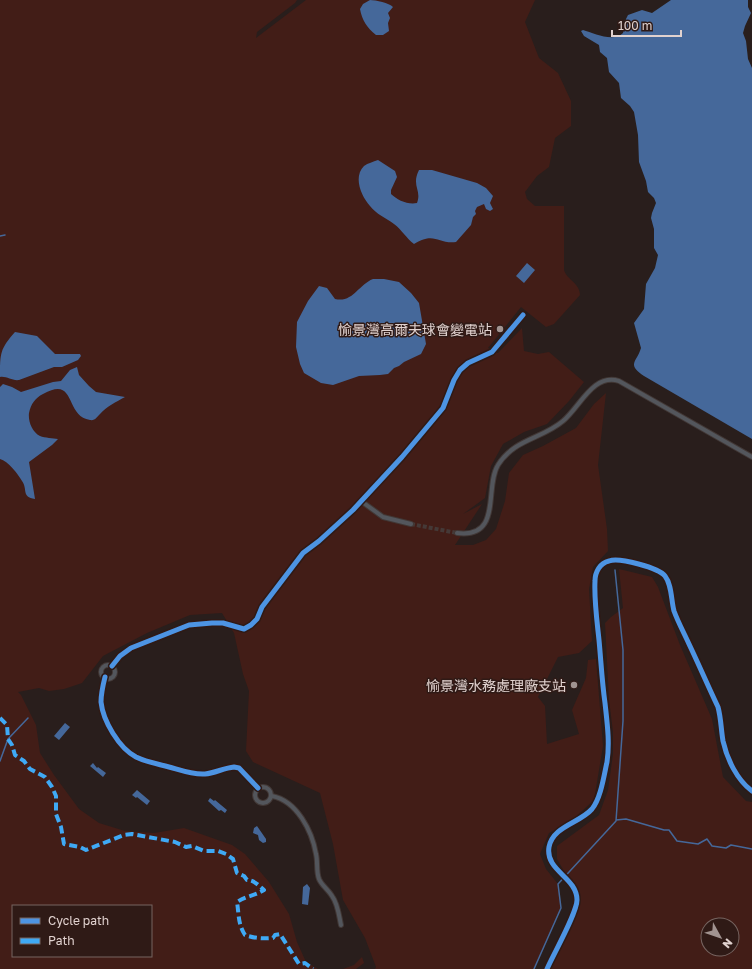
<svg xmlns="http://www.w3.org/2000/svg" width="752" height="969" font-family="'Golos Text','Noto Sans TC',sans-serif">
<style>
.green{fill:#421d17;fill-rule:evenodd}
.water{fill:#45689a}
.lines{fill:none;stroke-linecap:round;stroke-linejoin:round}
.stream{stroke:#45689a;stroke-width:1.5}
.street-tunnel{stroke:#453937;stroke-width:4;stroke-dasharray:4 2;stroke-linecap:butt}
.street-casing{stroke:#423836;stroke-width:6}
.street{stroke:#53565c;stroke-width:4}
.quiet{stroke:#3fa9f5;stroke-width:4;stroke-dasharray:8 4;stroke-linecap:butt}
.cycleway-casing{stroke:#2f1a16;stroke-width:8}
.cycleway{stroke:#4d94e3;stroke-width:5}
.poi-dot{fill:#a19390;stroke:#2f1a16;stroke-width:1.5}
.labels{text-anchor:middle;dominant-baseline:central;stroke-width:3;stroke-linejoin:round;paint-order:stroke}
.poi-label{font-size:14px;fill:#e1d2cf;stroke:#2f1a16;text-anchor:end}
</style>
<rect width="100%" height="100%" fill="#291e1c"/>
<path class="green" d="M0,0H297L295,3L257,32L256,38L306,0H535L525,22L539,58L558,73L571,101V126L555,138L549,167L537,176L525,192L527,199L535,206H564V270C567,280 580,283 580,295L554,324L546,327L521,307L488,348L498,353L522,328L524,351L538,354L549,352L584,382L569,401L547,424L524,432L503,444L491,466L485,498L463,514L482,504L455,545H473L486,540L496,529L505,501L509,473L523,455L543,446L576,428L594,404L606,393L598,465L607,529L608,551L593,567L589,589L592,641L579,653L558,657L538,697L545,706L547,744L579,734L572,710L586,678L588,660L596,659L603,746L594,800L570,822L549,833L540,854L546,869L558,884L561,908L534,969H375L376,967L365,938L343,900L333,844L320,793L253,762L246,751L249,691L243,674L234,633L222,613L190,615L147,633L103,656L82,683L64,689L49,691L39,688L18,692L21,695L36,725L40,753L54,775L79,809L99,823L125,831L154,833L184,828L232,845L245,854L269,882L289,914L297,942L306,962L318,969H0ZM13,906H151V956H13Z
M619,569L652,577L658,587L680,645L712,719L723,777L746,801L752,802V969H549L580,903L578,891L569,880L557,859V846L599,815L608,790L613,754V732L609,700L605,623L611,617L623,608ZM708,925H732V949H708Z
M362,957L364,963L356,969H343L354,965Z"/>
<path class="water" d="M370,0C376,0 389,3 393,7L388,13L390,18L388,23L389,31L383,35H376C367,28 362,20 360,9L363,4Z
M671,0H748V7L751,13L745,26L743,33L746,41L748,59L752,68V439L644,376C626,364 637,362 641,348L634,323L644,309L646,284L655,268L658,255L654,248V229L651,218L652,213L656,203L654,198L648,192L646,181L639,162L638,135L634,112L630,106L621,98L619,83L609,72L607,58L600,52L599,45L584,36L581,31L583,30C594,33 613,43 623,33L626,19L628,15L642,10L652,13Z
M378,160L395,171L397,177L391,190V194C397,200 408,205 417,203C422,190 411,186 419,170H432L477,183L486,188L493,196L490,203L493,209L490,211L486,209L484,204L477,207L475,211L476,214L473,217L471,225L456,242C437,244 435,231 414,244C406,238 402,230 394,224C386,218 376,214 370,206C361,196 353,177 364,166C368,163 373,162 378,160Z
M527,263L535,270L524,283L516,276Z
M373,279H384L399,282L411,293L419,303L426,344L421,354L404,362L399,366L394,368L388,374L380,375L359,376L333,385L321,383L304,373L300,364L296,347L297,322L308,301L319,286L327,288L335,299C353,303 358,285 373,279Z
M15,332L37,336L55,354H80L81,356L78,360L62,367H54L19,380C12,381 7,376 0,377C0,353 0,349 15,332Z
M77,367L79,375L89,386L96,392L125,397C116,402 107,406 100,414C97,417 95,421 90,420C64,416 77,375 43,394C35,398 31,404 29,413C28,421 32,432 40,436C45,438 53,438 58,439L52,445L29,462L35,499C21,497 28,489 22,481C18,474 8,461 0,459V387L3,384L12,387L21,392L53,382L61,381L70,370Z
M65,723L70,727L59,740L54,736Z
M93,763L97,768L98,767L106,773L103,777L90,766Z
M137,790L150,801L147,805L137,797L136,798L132,795Z
M210,798L214,801L215,800L227,810L225,813L221,810L219,811L208,801Z
M257,826L266,839V842L263,843L259,840L258,835L253,833L254,828Z
M307,884L310,888L308,905L302,904L303,887Z"/>
<g class="lines">
<path class="stream" d="M0,236L5,235
M0,761L8,739L28,718
M616,820L626,819L664,830H669L677,841L698,844L707,839L712,846L726,848L731,845L752,849
M534,969L561,908L558,884L616,821L623,721V650L615,570"/>
<path class="street-tunnel" d="M411,524L457,533"/>
<g class="street-casing">
<path id="street" d="M361,501L383,517L411,524
M457,533C503,539 484,487 498,465C514,439 542,439 563,421C580,407 593,373 619,381L752,457
M101 672a7 7 0 1 1 14 0a7 7 0 1 1-14 0Z
M112,666L120,656L131,648L189,625L212,623H223L244,629L251,625L257,619L262,607L303,553L319,541L353,510L402,457L443,408L454,380L460,370L468,363L492,352L523,315
M105,677C103,685 101,693 101,702C103,721 119,748 136,757C146,762 158,764 169,767C180,770 193,775 205,774C215,773 224,768 234,767L239,768L258,788
M255 795a8 8 0 1 1 16 0a8 8 0 1 1-16 0Z
M272,796C297,801 312,831 316,854C318,862 316,871 319,879C322,886 328,889 332,896C338,904 339,916 341,925
M547,969C553,955 577,913 577,900C577,877 545,871 549,847C553,826 580,823 592,809C601,798 604,775 607,762C610,742 607,722 605,703C602,682 601,661 599,640C597,621 594,600 595,581C595,572 600,563 609,561C619,557 659,568 665,576C672,585 671,600 674,611C678,622 684,633 689,644C699,665 708,686 718,707C721,718 721,729 723,741C727,759 737,780 752,791"/>
</g>
<use href="#street" class="street"/>
<path class="quiet" d="M0,718L7,725L8,739L12,745L15,755L24,761L30,769L45,777L52,787L56,796V814L61,827L64,844L80,847L86,850L124,835L132,834L175,842L186,847L192,846L204,851H218L226,854L233,859L237,873L244,876L247,880C254,880 258,885 264,890C254,896 246,896 237,902C239,915 238,924 245,935C254,938 263,939 273,938L275,935L280,934L299,964L305,963L313,969"/>
<g class="cycleway-casing">
<path id="cycleway" d="M112,666L120,656L131,648L189,625L212,623H223L244,629L251,625L257,619L262,607L303,553L319,541L353,510L402,457L443,408L454,380L460,370L468,363L492,352L523,315
M105,677C103,685 101,693 101,702C103,721 119,748 136,757C146,762 158,764 169,767C180,770 193,775 205,774C215,773 224,768 234,767L239,768L258,788
M547,969C553,955 577,913 577,900C577,877 545,871 549,847C553,826 580,823 592,809C601,798 604,775 607,762C610,742 607,722 605,703C602,682 601,661 599,640C597,621 594,600 595,581C595,572 600,563 609,561C619,557 659,568 665,576C672,585 671,600 674,611C678,622 684,633 689,644C699,665 708,686 718,707C721,718 721,729 723,741C727,759 737,780 752,791"/>
</g>
<use href="#cycleway" class="cycleway"/>
</g>
<g class="poi-dot">
<circle cx="500" cy="329" r="4"/>
<circle cx="574" cy="685" r="4"/>
</g>
<g class="labels">
<g class="poi-label">
<text x="492" y="329">愉景灣高爾夫球會變電站</text>
<text x="566" y="685">愉景灣水務處理廠支站</text>
</g>
</g>
<rect x="12" y="905" width="140" height="52" fill="#2f1a16" stroke="#766460"/>
<rect x="20" y="918" width="20" height="6" fill="#4d94e3" stroke="#766460"/>
<text x="48" y="925" font-size="12" fill="#e1d2cf">Cycle path</text>
<rect x="20" y="938" width="20" height="6" fill="#3fa9f5" stroke="#766460"/>
<text x="48" y="945" font-size="12" fill="#e1d2cf">Path</text>
<g transform="translate(720 937) rotate(130)"><circle r="19" fill="#2f1a16" stroke="#766460"/>
<path d="M0-3L7 15L0 10L-7 15Z" fill="#a19390"/>
<text y="-6" font-size="11" font-weight="bold" text-anchor="middle" fill="#e1d2cf">N</text>
</g>
<path d="M612 30v6h69v-6" fill="none" stroke="#e1d2cf" stroke-width="2"/>
<text x="618" y="30" font-size="12" fill="#e1d2cf" stroke="#2f1a16" stroke-width="3" paint-order="stroke">100 m</text>
</svg>
